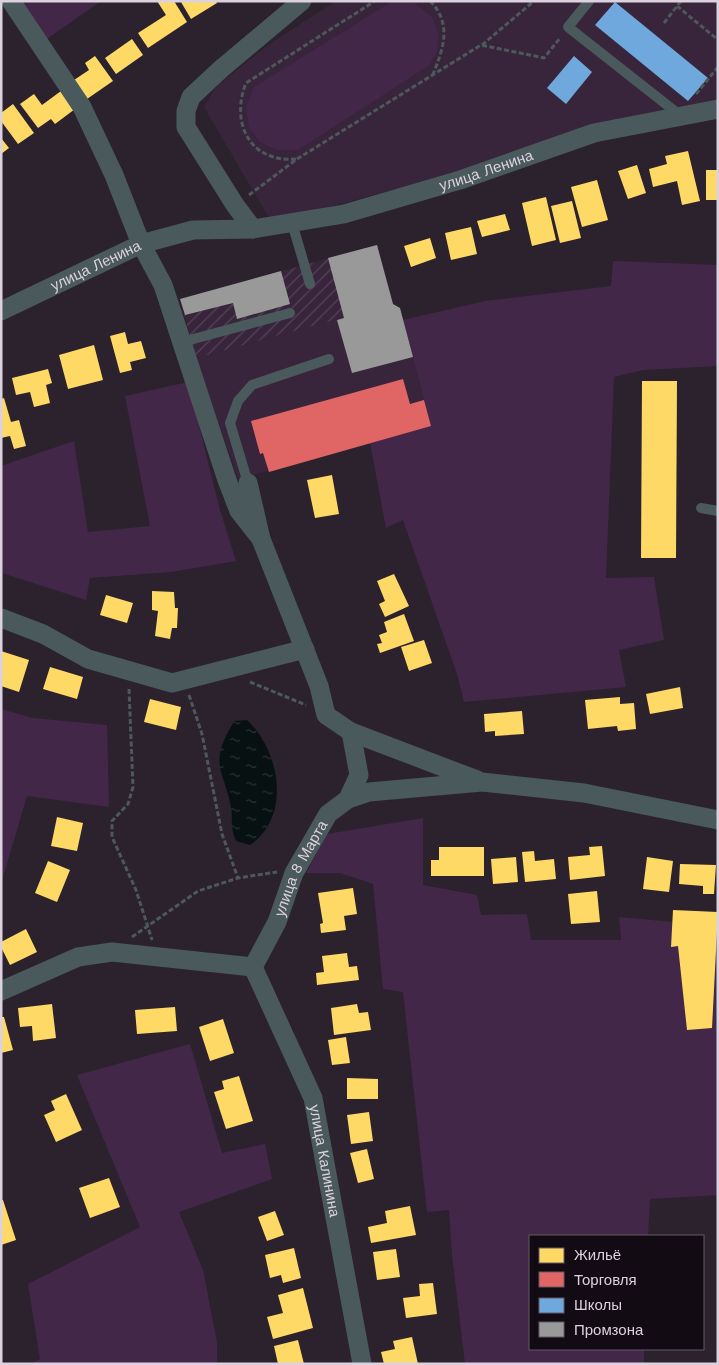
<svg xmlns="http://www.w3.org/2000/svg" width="719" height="1365" font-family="'Work Sans',sans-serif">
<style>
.built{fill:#38253c}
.industrial{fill:url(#industrial-furrows)}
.green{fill:#432748}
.water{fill:url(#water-ripples)}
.homes{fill:#ffd966}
.shops{fill:#e06666}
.schools{fill:#6fa8dc}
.industry{fill:#999}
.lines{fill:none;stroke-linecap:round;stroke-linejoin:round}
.path{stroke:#4e585b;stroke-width:3;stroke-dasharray:5 2.5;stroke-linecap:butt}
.lane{stroke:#49595c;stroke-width:10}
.street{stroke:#49595c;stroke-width:19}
.labels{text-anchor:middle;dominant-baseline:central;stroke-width:5;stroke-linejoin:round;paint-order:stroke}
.street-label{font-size:15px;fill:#dcd1de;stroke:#120b13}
</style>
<defs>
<pattern id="industrial-furrows" width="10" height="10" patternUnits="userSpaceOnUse" patternTransform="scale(1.25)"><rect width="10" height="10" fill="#38253c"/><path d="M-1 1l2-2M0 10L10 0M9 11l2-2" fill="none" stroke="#544458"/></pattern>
<pattern id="water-ripples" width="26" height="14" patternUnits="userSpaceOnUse" patternTransform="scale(1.25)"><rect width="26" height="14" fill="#071111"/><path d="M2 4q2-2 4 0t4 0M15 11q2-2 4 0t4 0" fill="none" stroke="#2b3333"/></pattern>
</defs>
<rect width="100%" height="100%" fill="#2b222d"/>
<path class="built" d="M336,1H718V101L325,208L269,218L204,107L216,87L268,45Z
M393,304L400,308L431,426L238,479L196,358Z"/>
<path class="industrial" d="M377,245L393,304L196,358L180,299Z"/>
<path class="green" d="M18,1H101L44,41Z
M393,1L414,3L432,17L438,32L437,52L428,66L298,150H278L260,142L249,127L246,107L254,87Z
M613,261L718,265V366L643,370L614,377L606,578L654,577L664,640L619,650L626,687L464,702L457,674L403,520L386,528L370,443L431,426L403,320L485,301L611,286Z
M188,382L220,510L236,561L171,572L90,578L86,600L2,573L1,466L74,441L88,532L150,526L125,396Z
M1,709L33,718L107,725L109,807L27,796L1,884Z
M423,818V885L477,895L481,915L527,914L531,940H621L619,917L673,922L716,923L718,902V1195L650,1199L648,1236H530V1349H644V1364H465L452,1255L449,1210L427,1212L403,992L383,989L373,884L340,873H306L327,834Z
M190,1044L222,1153L265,1144L272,1179L179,1212L203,1270L217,1342V1364H31L40,1359L28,1284L140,1227L77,1075Z"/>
<path class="water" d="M247,720C280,750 292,817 250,845L236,841C229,824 234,818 230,803C225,776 212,766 225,738C228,732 230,727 235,721Z"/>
<path class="homes" d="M157,1H174L187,22L148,48L138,33L166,15Z
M183,1H216L217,3L191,19L181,2Z
M132,39L143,55L116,74L105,58Z
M95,56L113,81L87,99L74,80L89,70L85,63Z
M61,91L75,109L55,124L51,119L38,128L20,104L34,94L42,105Z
M13,104L34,133L18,144L1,121V113Z
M1,138L9,148L1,154Z
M688,151L700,201L682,205L677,181L653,187L649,169L667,164L665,156Z
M637,165L646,193L628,199L618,171Z
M706,170H718V200H706Z
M597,180L608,220L582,227L571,187Z
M546,197L556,240L532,246L522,203Z
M572,201L581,238L560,243L551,206Z
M505,214L510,230L482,237L477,221Z
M471,227L477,254L451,260L445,233Z
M430,238L436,258L411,267L404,246Z
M125,332L128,344L141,341L146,358L130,362L132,370L120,373L110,336Z
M94,345L103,380L68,389L59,355Z
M48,369L52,383L46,385L50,403L34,407L30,392L16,395L12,378Z
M642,381H677L676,558H641Z
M4,398L11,422L19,420L26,446L14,449L10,436L1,438V399Z
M332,475L339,514L315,518L307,480Z
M394,574L409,606L385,617L379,604L385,601L377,581Z
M152,591L174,592L175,608H178L177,628H172L170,639L155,636L158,611L152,610Z
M106,595L133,603L127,623L100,615Z
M404,614L414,641L380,653L377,644L382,643L379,635L387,632L384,622Z
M424,640L432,663L409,671L401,647Z
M1,651L29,660L19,692L1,686Z
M50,667L83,677L77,699L43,689Z
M680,687L683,708L650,714L646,694Z
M620,697V704L634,703L636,729L618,731L617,726L588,729L585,700Z
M150,699L181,707L176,730L144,722Z
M522,711L524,734L495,736V731L485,732L484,714Z
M57,817L83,823L77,851L51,846Z
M602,846L605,876L570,880L568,857L590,855L589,847Z
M439,847H484V876H431V860H439Z
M534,851L535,861L554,859L556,879L525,882L522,852Z
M516,857L518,882L493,884L491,859Z
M647,857L673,861L669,892L643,889Z
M48,861L70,870L57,902L35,893Z
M680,864L716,865L714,894H703V886L679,884Z
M353,888L357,914L344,916L346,930L321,933L320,924L323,923L318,893Z
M597,891L600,922L571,924L568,894Z
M673,910L718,912L712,1028L687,1030L678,946L671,947Z
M26,929L37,952L10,965L1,947V942Z
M347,953L349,967L357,966L359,980L317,985L316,973L324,972L322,956Z
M52,1004L56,1038L33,1041L32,1026L20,1027L18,1008Z
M357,1004L359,1013L368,1012L371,1030L334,1035L331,1008Z
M175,1007L177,1031L137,1034L135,1010Z
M1,1017H4L13,1050L1,1053Z
M223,1019L234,1053L210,1061L199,1027Z
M346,1037L350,1063L332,1065L328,1040Z
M239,1076L253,1121L226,1129L214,1092L224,1089L222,1081Z
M347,1078L378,1079V1099H347Z
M66,1094L82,1130L56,1142L44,1115L55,1110L51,1101Z
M369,1112L373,1141L351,1144L347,1115Z
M367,1149L374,1179L358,1183L350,1153Z
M109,1178L120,1207L90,1218L79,1188Z
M1,1200H3L16,1240L1,1245Z
M410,1206L416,1235L371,1243L368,1227L387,1223L385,1211Z
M275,1211L284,1235L267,1241L258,1217Z
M294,1248L301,1278L283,1283L281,1275L270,1278L265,1255Z
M396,1249L400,1277L377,1280L373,1252Z
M433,1283L437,1314L406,1318L403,1298L420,1296L419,1284Z
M303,1288L313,1328L273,1339L267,1317L283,1313L278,1295Z
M412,1337L418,1364H384L381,1352L395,1349L393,1341Z
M298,1340L304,1364H278L274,1346Z"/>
<path class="shops" d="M403,379L410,404L424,400L431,426L269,472L263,453L260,454L251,421Z"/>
<path class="schools" d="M615,2L708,78L688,101L595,25Z
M574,56L592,72L566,104L547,88Z"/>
<path class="industry" d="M377,245L393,304L400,308L413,357L352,373L337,320L344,318L328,258Z
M281,271L290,304L237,319L233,303L185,315L180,299Z"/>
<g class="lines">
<path class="path" d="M430,1C452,23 444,48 433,74
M677,6L717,39
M664,23L681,1
M482,45L534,1
M696,94L718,67
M296,159C250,163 230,123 246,83L375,1
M249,195L297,159L481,45L544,58L560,38
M250,682L306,705
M129,689L133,787L128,804L112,821V837L136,890L152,940
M189,695L202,734L222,834L238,878
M132,937L198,891L238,878L277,872"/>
<path class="lane" d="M589,1L568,27L681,116
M292,223L310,284
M182,342L290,313
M248,483L230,423L238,401L252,385L329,359
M701,508L718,511"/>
<g class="street">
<path d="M11,1L82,107L114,175L141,244L163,285L227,480L239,511L261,539"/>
<path d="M253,229L235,205L186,127V111L191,97L221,69L302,1"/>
<path id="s1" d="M1,311L141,244L193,230L253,229L344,214L460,180L594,133L718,109"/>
<path d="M248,483L261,539L319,686L326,715L351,732L477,780"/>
<path d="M1,618L43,634L88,659L172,683L305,649"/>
<path d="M348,799L359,775L351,732"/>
<path id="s2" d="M253,967L313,1098L362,1364"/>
<path id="s3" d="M1,991L78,957L112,952L253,967L277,922L294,873L328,814L348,799L369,792L482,782L584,793L718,820"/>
</g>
</g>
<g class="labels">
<g class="street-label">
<text stroke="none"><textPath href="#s1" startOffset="510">улица Ленина</textPath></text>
<text stroke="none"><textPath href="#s1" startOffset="105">улица Ленина</textPath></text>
<text stroke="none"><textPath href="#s3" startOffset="370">улица 8 Марта</textPath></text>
<text stroke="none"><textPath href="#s2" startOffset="208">улица Калинина</textPath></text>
</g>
</g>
<rect width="719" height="1365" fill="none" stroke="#dcd1de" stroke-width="5"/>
<rect x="529" y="1235" width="175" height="115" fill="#120b13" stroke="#635a64"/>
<rect x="539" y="1248" width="25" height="15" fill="#ffd966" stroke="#635a64"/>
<text x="574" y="1260" font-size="15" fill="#dcd1de">Жильё</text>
<rect x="539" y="1272" width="25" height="15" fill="#e06666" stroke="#635a64"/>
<text x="574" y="1285" font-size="15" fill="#dcd1de">Торговля</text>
<rect x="539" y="1298" width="25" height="15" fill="#6fa8dc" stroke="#635a64"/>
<text x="574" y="1310" font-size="15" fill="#dcd1de">Школы</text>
<rect x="539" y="1322" width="25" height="15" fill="#999999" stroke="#635a64"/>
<text x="574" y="1335" font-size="15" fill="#dcd1de">Промзона</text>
</svg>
